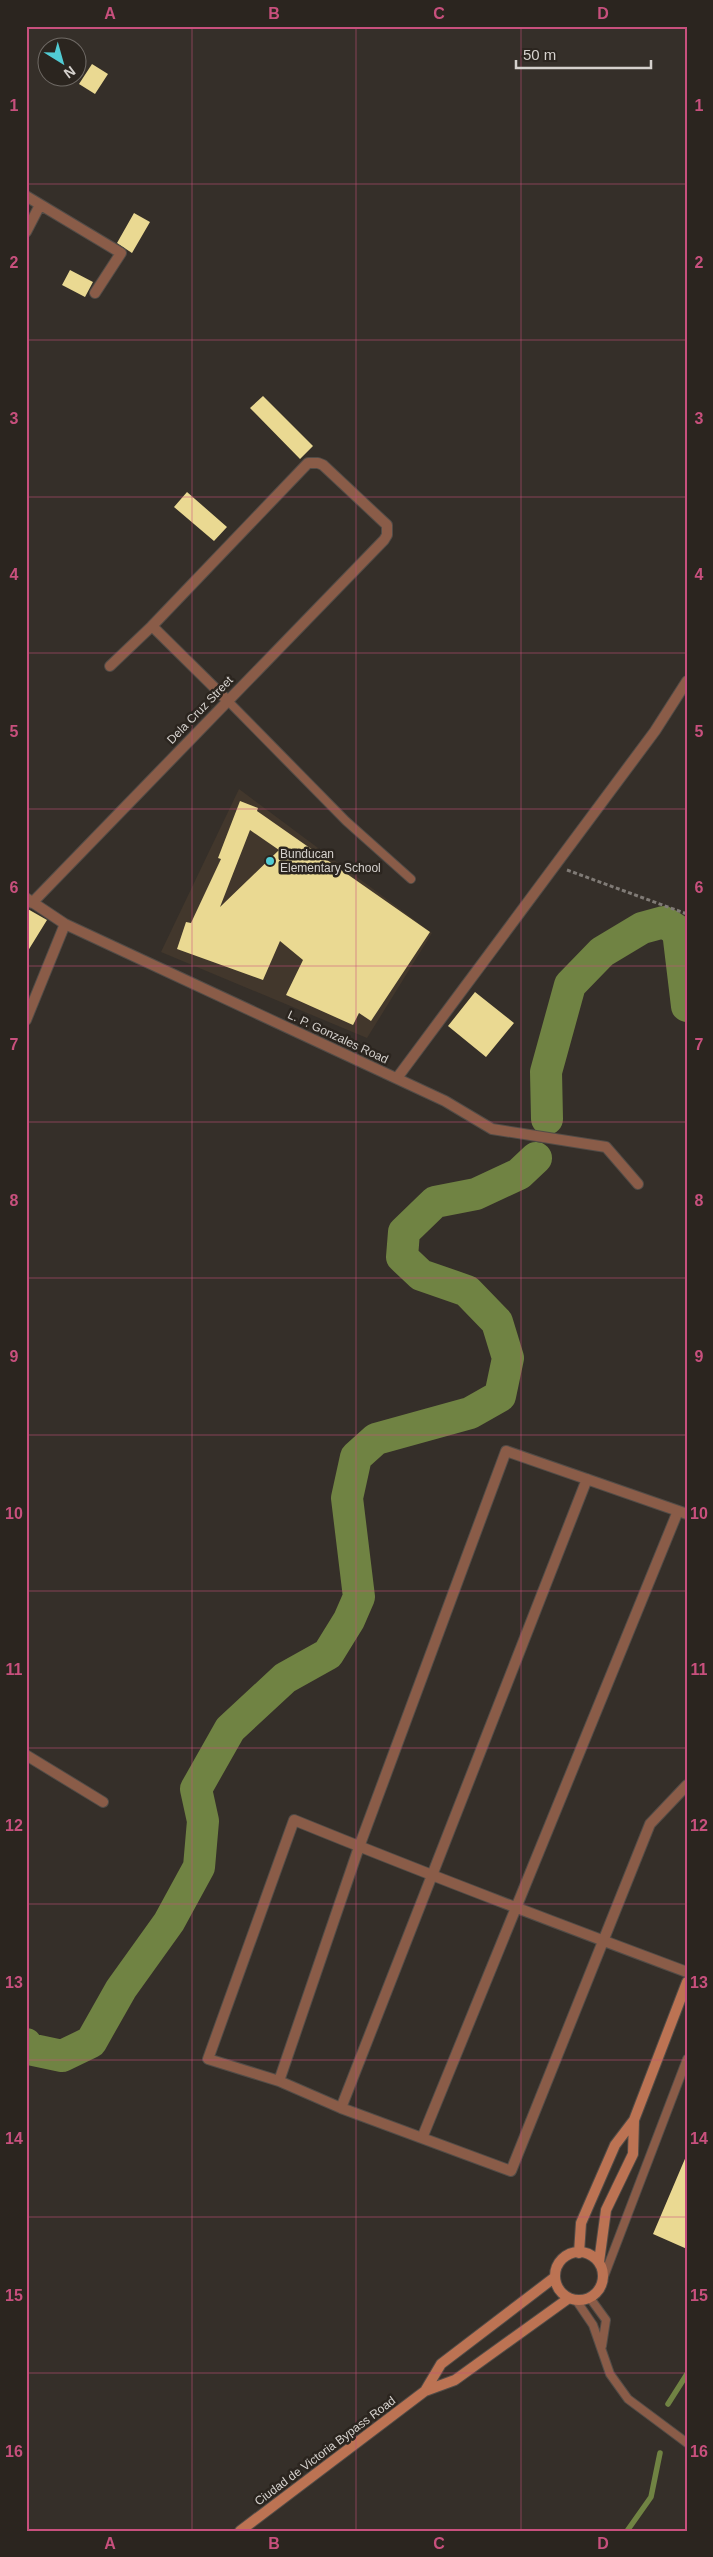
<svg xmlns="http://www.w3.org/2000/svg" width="713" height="2557" font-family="Arial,sans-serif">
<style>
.built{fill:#42372c}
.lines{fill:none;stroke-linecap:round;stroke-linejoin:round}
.stream{stroke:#708343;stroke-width:5.5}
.river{stroke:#708343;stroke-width:32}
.building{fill:#ead992;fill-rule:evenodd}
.lane-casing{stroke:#524c47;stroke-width:10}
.street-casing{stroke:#524c47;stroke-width:12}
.secondary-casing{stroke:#524c47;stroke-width:12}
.path{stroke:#807b76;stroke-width:3;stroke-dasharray:4 2.5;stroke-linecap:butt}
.lane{stroke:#8a5c48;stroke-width:8}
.street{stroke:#8a5c48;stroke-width:10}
.secondary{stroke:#bc7353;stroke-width:10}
.grid{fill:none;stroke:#c8507d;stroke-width:1;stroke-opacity:0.55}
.poi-dot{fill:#51ccd4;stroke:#2b251f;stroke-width:2}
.labels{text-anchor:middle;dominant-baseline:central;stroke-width:5;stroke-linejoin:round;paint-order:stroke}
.street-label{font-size:12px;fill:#d5d1cd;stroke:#2b251f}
.poi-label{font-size:12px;fill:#d5d1cd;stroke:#2b251f;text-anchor:start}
.neatline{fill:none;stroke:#c8507d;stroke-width:2}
.grid-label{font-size:16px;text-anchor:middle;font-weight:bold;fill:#c8507d}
</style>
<rect width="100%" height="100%" fill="#352f29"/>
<path class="built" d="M239,789L432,933L367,1038L161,952Z"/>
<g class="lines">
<path class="stream" d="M668,2404L687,2374
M627,2531L651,2497L660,2453"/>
<path class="river" d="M547,1119L546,1072L570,985L602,952L642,928L664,922L678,931L687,1006
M26,2044L29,2049L62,2056L91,2042L121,1989L169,1922L199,1867L203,1821L196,1789L230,1729L285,1678L328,1654L349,1620L359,1597L347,1498L356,1457L376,1439L470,1413L500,1396L508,1358L497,1322L467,1291L421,1275L402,1257L404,1232L435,1202L476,1194L519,1174L536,1158"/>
</g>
<path class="building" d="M92,64L108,74L95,94L79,84Z
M134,213L150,222L132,253L117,243Z
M70,270L93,282L85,297L62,285Z
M263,396L313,446L300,459L250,408Z
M187,492L227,527L214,541L174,507Z
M240,801L258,808L257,811L430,932L371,1021L359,1013L353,1025L286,995L303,960L280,941L263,980L177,949L186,922L191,923L221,859L218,858ZM250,830L279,850L220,907Z
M26,908L47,920L26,954Z
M475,992L514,1023L486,1057L448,1026Z
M687,2154V2249L653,2234Z"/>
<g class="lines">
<g class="lane-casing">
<path id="lane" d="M227,700L346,821L411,879
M603,2279L687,2059
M590,2298L606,2320L602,2346
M576,2300L593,2325L610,2374L628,2399L687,2443"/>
</g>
<g class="street-casing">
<path id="street" d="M26,196L121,253L95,293
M26,232L40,205
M110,666L152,626L227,700
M26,898L65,924L445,1101L492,1129L606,1147L638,1184
M32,903L384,540L387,535V525L323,465L318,463H308L152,626
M26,1020L65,924
M397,1078L655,731L687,681
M26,1755L103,1802
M687,1785L650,1824L511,2171L341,2108L279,2081L208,2059L294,1820C424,1873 555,1923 687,1972
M279,2081L359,1847L506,1451L687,1514
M341,2108L587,1479
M422,2138L678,1511"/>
</g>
<g class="secondary-casing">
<path id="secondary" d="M555 2276a24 24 0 1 1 48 0a24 24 0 1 1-48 0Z
M579,2253L581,2223L615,2145L634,2120L687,1982
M599,2262L606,2210L633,2154L634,2120
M425,2391L441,2364L555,2277
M240,2531L425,2391L455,2380L569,2298"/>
</g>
<path class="path" d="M567,870L687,914"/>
<use href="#lane" class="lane"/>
<use href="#street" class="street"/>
<use href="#secondary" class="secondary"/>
</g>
<path class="grid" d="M192,26V2531M356,26V2531M521,26V2531M26,184H687M26,340H687M26,497H687M26,653H687M26,809H687M26,966H687M26,1122H687M26,1278H687M26,1435H687M26,1591H687M26,1748H687M26,1904H687M26,2060H687M26,2217H687M26,2373H687"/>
<circle class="poi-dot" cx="270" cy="861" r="5"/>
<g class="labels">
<g class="street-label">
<text transform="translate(200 710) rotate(-46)">Dela Cruz Street</text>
<text transform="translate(338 1037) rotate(25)">L. P. Gonzales Road</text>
<text transform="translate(325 2451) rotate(-37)">Ciudad de Victoria Bypass Road</text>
</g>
<g class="poi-label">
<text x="280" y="854">Bunducan<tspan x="280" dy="14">Elementary School</tspan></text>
</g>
</g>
<rect width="713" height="2557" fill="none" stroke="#2b251f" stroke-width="55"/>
<g transform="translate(62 62) rotate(143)"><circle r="24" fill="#2b251f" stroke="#6f6a65"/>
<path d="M0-4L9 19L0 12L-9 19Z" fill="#51ccd4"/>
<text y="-8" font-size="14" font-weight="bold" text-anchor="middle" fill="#d5d1cd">N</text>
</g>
<path d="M516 60v8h135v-8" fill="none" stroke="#d5d1cd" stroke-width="2.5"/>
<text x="523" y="60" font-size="15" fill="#d5d1cd" stroke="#2b251f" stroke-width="4" paint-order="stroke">50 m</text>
<rect x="28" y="28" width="658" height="2502" class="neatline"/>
<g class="grid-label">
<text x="110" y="19">A</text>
<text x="274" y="19">B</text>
<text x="439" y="19">C</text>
<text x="603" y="19">D</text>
<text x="14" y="111">1</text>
<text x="699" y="111">1</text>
<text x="14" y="268">2</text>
<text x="699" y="268">2</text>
<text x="14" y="424">3</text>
<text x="699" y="424">3</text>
<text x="14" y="580">4</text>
<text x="699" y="580">4</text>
<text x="14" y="737">5</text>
<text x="699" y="737">5</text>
<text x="14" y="893">6</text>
<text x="699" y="893">6</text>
<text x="14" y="1050">7</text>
<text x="699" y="1050">7</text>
<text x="14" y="1206">8</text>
<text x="699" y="1206">8</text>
<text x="14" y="1362">9</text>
<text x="699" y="1362">9</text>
<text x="14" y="1519">10</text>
<text x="699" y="1519">10</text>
<text x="14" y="1675">11</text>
<text x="699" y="1675">11</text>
<text x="14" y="1831">12</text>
<text x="699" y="1831">12</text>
<text x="14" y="1988">13</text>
<text x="699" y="1988">13</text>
<text x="14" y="2144">14</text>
<text x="699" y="2144">14</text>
<text x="14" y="2301">15</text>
<text x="699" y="2301">15</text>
<text x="14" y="2457">16</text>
<text x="699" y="2457">16</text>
<text x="110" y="2549">A</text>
<text x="274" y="2549">B</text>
<text x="439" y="2549">C</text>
<text x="603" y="2549">D</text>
</g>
</svg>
